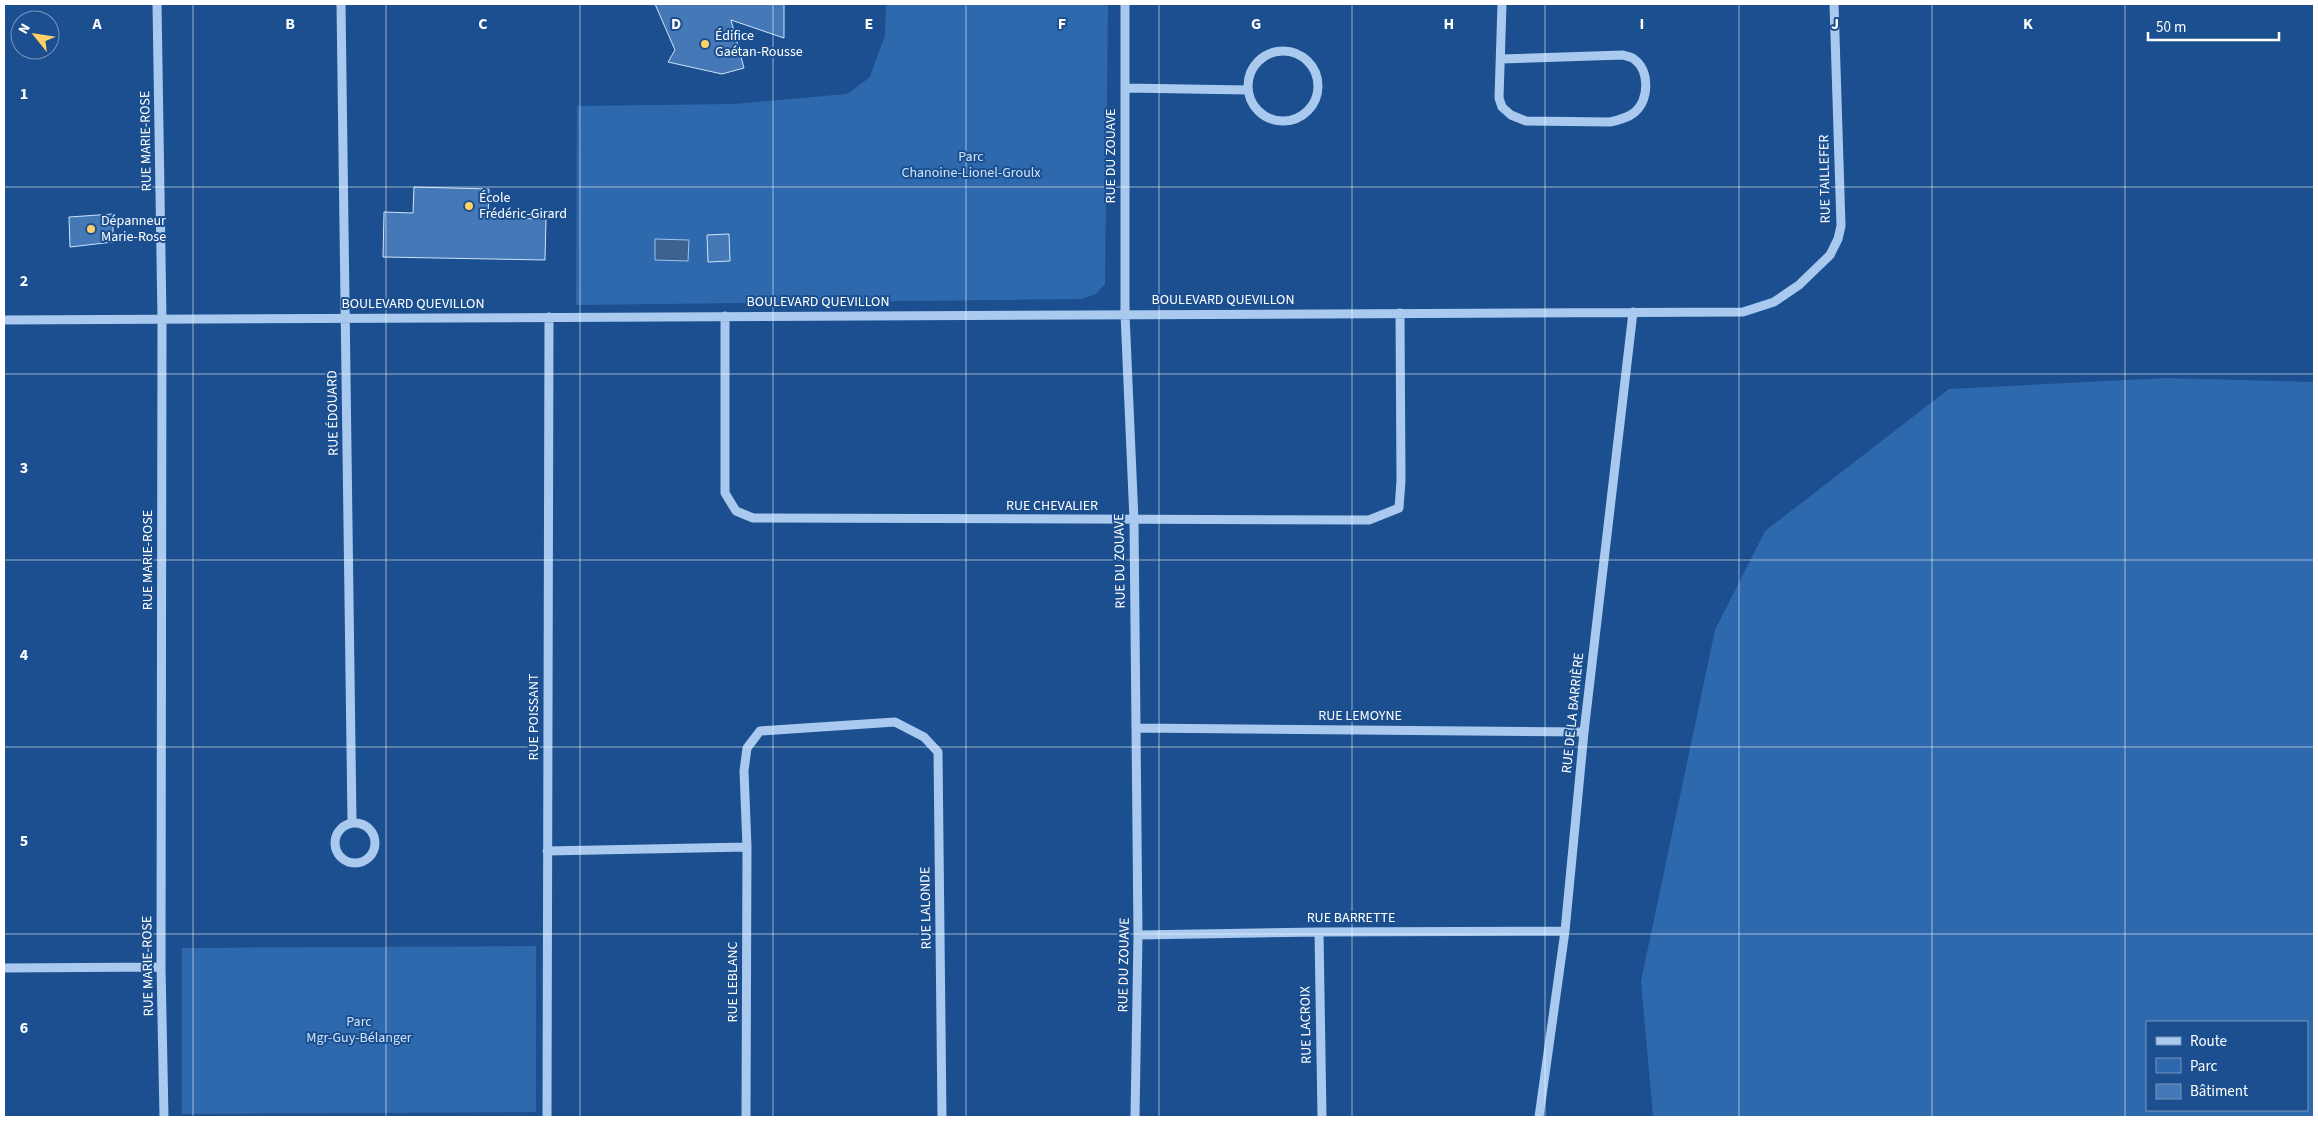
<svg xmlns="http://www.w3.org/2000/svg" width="2318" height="1121" font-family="'Source Sans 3',sans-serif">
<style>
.green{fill:#2e69ad;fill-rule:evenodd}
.water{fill:#3c6290;stroke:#9cc4f0}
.building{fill:#4478b7;stroke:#cfe3fa}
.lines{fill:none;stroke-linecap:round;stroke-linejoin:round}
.minor{stroke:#a9c9ee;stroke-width:9}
.grid{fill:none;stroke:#fff;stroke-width:1;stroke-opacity:0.55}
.poi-dot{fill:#ffd166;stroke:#1b4f8f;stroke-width:2}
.labels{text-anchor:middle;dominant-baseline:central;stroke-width:4;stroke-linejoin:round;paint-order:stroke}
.poi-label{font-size:14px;fill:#fff;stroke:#1b4f8f;text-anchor:start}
.street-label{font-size:14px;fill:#fff;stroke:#1b4f8f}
.park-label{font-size:14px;fill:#cfe3fa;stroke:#1b4f8f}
.grid-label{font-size:16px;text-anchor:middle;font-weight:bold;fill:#fff;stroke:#1b4f8f;stroke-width:4;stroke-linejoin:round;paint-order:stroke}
</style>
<rect width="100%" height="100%" fill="#1b4f8f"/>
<path class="green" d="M886,4H1108L1105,284L1096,294L1081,299L576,305L577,106L734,104L847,94L870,77L885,35Z
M2165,378L2314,382V1117H1653L1641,981L1715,630L1765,531L1949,389ZM2307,1022V1110H2147V1022Z
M536,946V1112L182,1114V948Z"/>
<path class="water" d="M655,239L689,240L688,261L655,260Z"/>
<path class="building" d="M655,4H784V38L731,20L744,68L722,74L668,62L675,50Z
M414,187L489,189L488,218L546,219L545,260L383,257L384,212L413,213Z
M113,214V242L70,247L69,217Z
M729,234L730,261L708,262L707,235Z"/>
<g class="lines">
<path class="minor" d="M157,4L162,319L161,967L164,1117
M341,4L352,822
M1125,4V314L1134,520L1138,935L1135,1117
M1248 86a35 35 0 1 1 70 0a35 35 0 1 1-70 0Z
M1501,59L1623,55C1626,56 1632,57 1634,59C1650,71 1649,99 1635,112C1628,118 1619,120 1610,122L1526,121L1511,115L1502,107L1499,98L1502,4
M1125,88L1248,90
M725,316V493L736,511L753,518L1369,520L1399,508L1401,481L1400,313
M4,320L1743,312L1774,302L1799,285L1830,255L1838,239L1841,226L1834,4
M1136,728L1584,732
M335 843a20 20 0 1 1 40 0a20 20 0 1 1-40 0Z
M547,851L747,847
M1319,932L1322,1117
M1138,935L1319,932L1565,931
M4,968L161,967
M547,1117L549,317
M746,1117L747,847L744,771L747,748L760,731L895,722L924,737L938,752L942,1117
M1539,1117L1565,931L1584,732L1633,312"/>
</g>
<path class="grid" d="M193,4V1117M386,4V1117M580,4V1117M773,4V1117M966,4V1117M1159,4V1117M1352,4V1117M1545,4V1117M1739,4V1117M1932,4V1117M2125,4V1117M4,187H2314M4,374H2314M4,560H2314M4,747H2314M4,934H2314"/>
<g class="poi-dot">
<circle cx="705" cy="44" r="5"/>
<circle cx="469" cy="206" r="5"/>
<circle cx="91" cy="229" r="5"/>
</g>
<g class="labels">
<g class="poi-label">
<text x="715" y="36">Édifice<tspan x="715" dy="16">Gaétan-Rousse</tspan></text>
<text x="479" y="198">École<tspan x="479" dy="16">Frédéric-Girard</tspan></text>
<text x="101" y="221">Dépanneur<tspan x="101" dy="16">Marie-Rose</tspan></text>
</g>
<g class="street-label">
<text transform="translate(146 141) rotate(-91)">RUE MARIE-ROSE</text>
<text transform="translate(1111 156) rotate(-90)">RUE DU ZOUAVE</text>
<text transform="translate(1825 179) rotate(-91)">RUE TAILLEFER</text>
<text x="1223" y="300">BOULEVARD QUEVILLON</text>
<text x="818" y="302">BOULEVARD QUEVILLON</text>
<text x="413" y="304">BOULEVARD QUEVILLON</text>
<text transform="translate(333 413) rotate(-91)">RUE ÉDOUARD</text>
<text x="1052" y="506">RUE CHEVALIER</text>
<text transform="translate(148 560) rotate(-90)">RUE MARIE-ROSE</text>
<text transform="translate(1120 561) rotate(-91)">RUE DU ZOUAVE</text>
<text transform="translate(1573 713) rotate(-84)">RUE DE LA BARRIÈRE</text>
<text x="1360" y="716">RUE LEMOYNE</text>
<text transform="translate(534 717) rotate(-90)">RUE POISSANT</text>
<text transform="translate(926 908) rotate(-91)">RUE LALONDE</text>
<text x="1351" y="918">RUE BARRETTE</text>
<text transform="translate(1124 965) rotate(-89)">RUE DU ZOUAVE</text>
<text transform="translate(148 966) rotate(-91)">RUE MARIE-ROSE</text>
<text transform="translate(733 982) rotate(-90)">RUE LEBLANC</text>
<text transform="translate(1306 1025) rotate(-91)">RUE LACROIX</text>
</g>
<g class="park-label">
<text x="971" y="157">Parc<tspan x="971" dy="16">Chanoine-Lionel-Groulx</tspan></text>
<text x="359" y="1022">Parc<tspan x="359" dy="16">Mgr-Guy-Bélanger</tspan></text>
</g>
</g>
<g class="grid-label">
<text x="97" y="29">A</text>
<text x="290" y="29">B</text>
<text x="483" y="29">C</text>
<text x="676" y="29">D</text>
<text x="869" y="29">E</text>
<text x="1062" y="29">F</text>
<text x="1256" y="29">G</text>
<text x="1449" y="29">H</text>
<text x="1642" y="29">I</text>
<text x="1835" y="29">J</text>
<text x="2028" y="29">K</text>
<text x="24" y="99">1</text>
<text x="24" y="286">2</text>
<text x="24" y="473">3</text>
<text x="24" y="660">4</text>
<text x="24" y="846">5</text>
<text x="24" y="1033">6</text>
</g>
<rect width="2318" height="1121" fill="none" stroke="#ffffff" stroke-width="10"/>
<rect x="2146" y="1021" width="162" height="90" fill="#1b4f8f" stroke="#7695bc"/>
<rect x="2156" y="1037" width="25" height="8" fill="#a9c9ee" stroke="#7695bc"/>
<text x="2190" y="1046" font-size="15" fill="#ffffff">Route</text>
<rect x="2156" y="1058" width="25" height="15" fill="#2e69ad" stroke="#7695bc"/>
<text x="2190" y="1071" font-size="15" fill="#ffffff">Parc</text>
<rect x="2156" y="1084" width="25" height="15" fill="#4478b7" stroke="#7695bc"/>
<text x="2190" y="1096" font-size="15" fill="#ffffff">Bâtiment</text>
<g transform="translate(35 35) rotate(300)"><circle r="24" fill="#1b4f8f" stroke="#7695bc"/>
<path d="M0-4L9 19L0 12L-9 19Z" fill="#ffd166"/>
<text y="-8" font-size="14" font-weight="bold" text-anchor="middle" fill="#ffffff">N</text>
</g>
<path d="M2148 32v8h131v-8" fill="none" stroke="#ffffff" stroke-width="2.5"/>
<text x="2156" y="32" font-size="15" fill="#ffffff" stroke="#1b4f8f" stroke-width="4" paint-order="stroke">50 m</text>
</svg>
